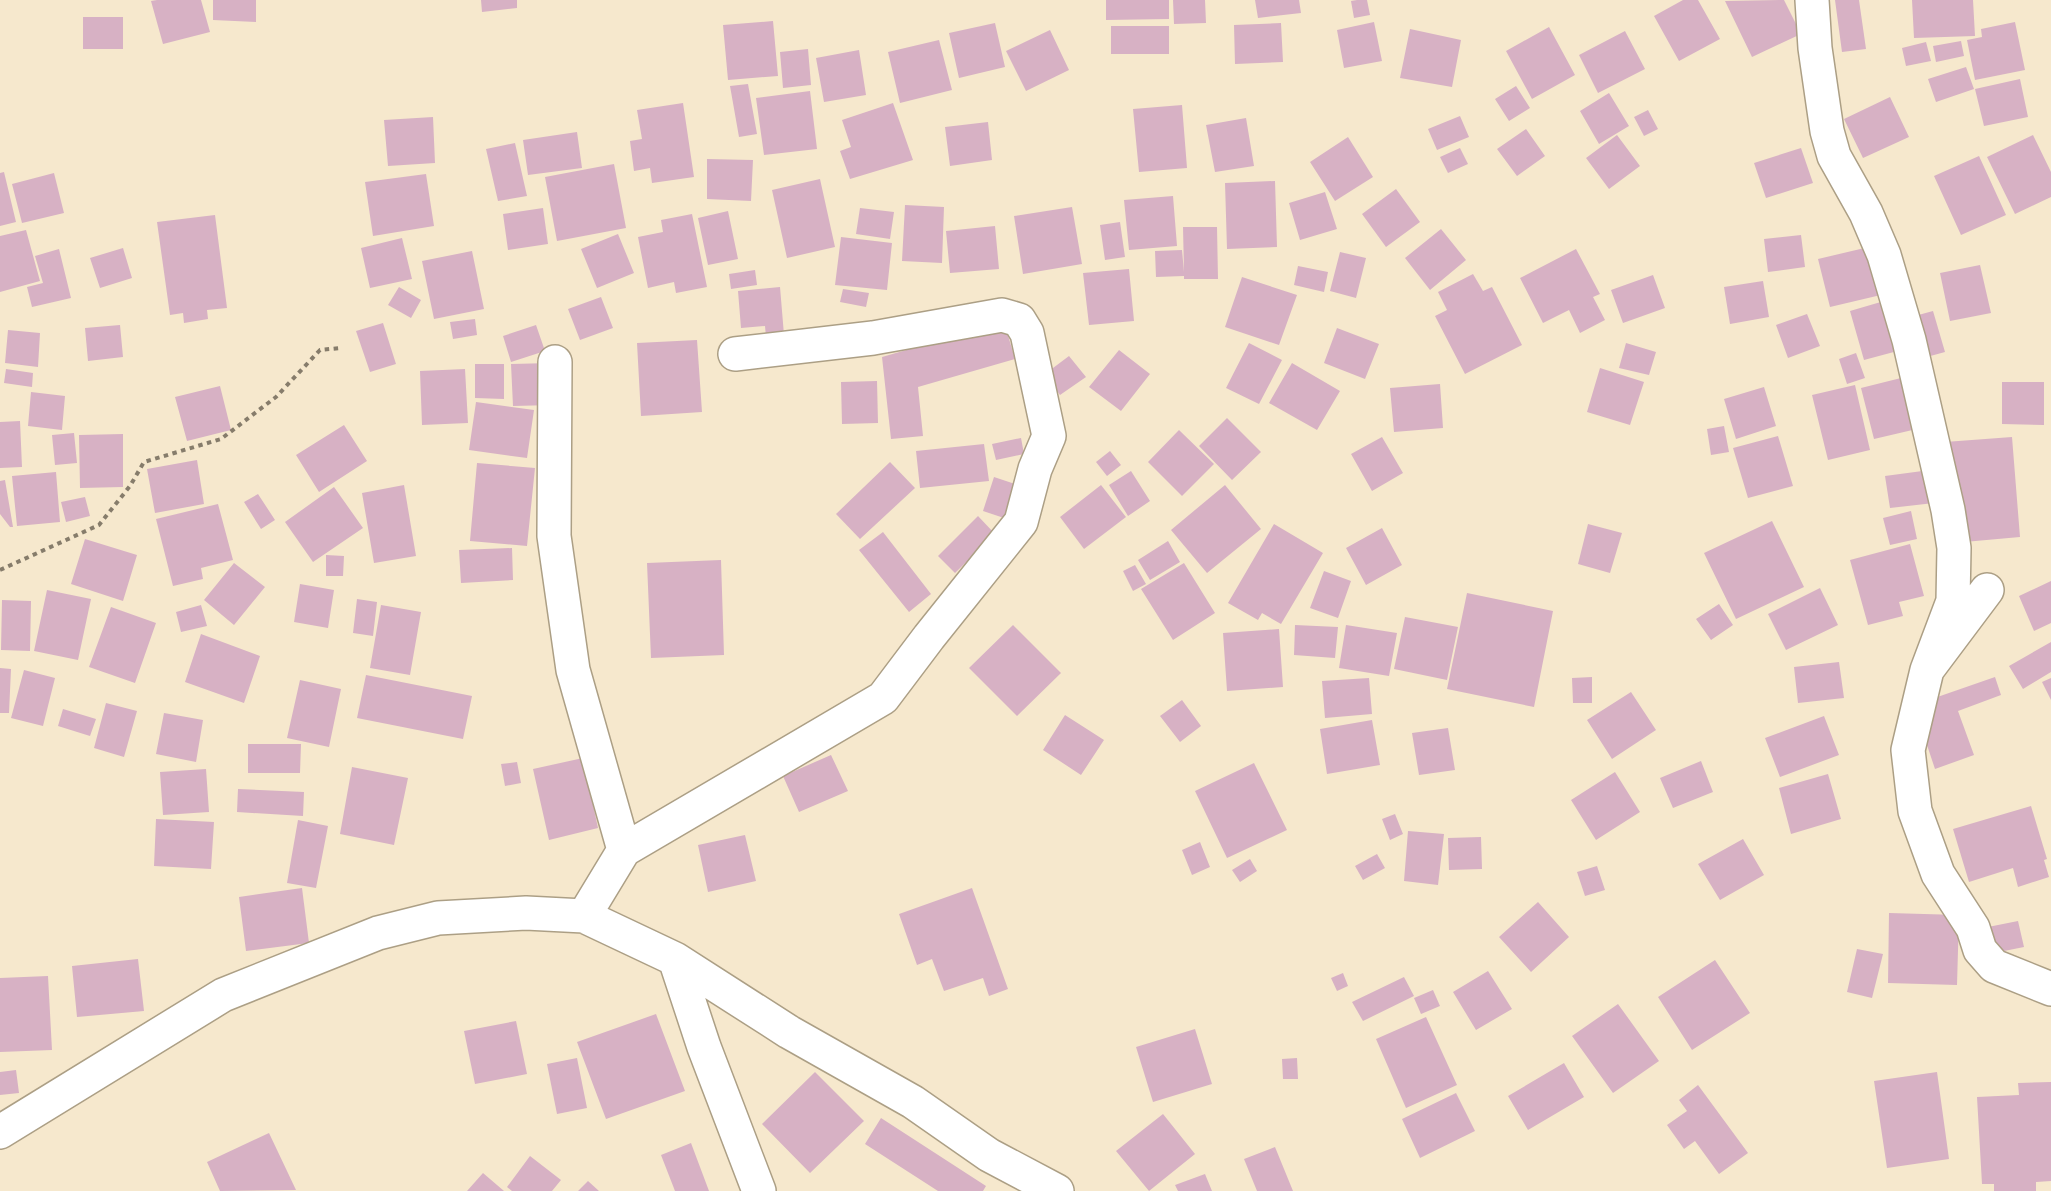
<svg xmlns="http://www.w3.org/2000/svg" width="2051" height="1191" font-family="Cabin,sans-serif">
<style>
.building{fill:#d7b1c4}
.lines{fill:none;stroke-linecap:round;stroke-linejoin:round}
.street-casing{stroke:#ac9f85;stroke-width:36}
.path{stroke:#867c6b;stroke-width:4;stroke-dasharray:4.5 4.5;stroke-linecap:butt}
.street{stroke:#fff;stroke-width:33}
</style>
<rect width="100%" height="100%" fill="#f6e8cd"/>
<path class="building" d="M157,0H201L210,32L163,44L151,1Z
M213,0H256V22L213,20Z
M481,0H517V8L482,12Z
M1106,0H1169V19L1106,20Z
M1173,0H1205L1206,23L1174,24Z
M1255,0H1299L1301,13L1258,18Z
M1357,0H1367L1370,15L1354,18L1351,1Z
M1683,0H1698L1720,39L1679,61L1654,16Z
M1784,0L1801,34L1752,57L1725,1Z
M1835,0H1859L1866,49L1842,52Z
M1912,0H1973L1975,36L1914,38Z
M83,17H123V49H83Z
M773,21L778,76L728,80L723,25Z
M1374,22L1382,61L1344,68L1337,30Z
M2015,22L2025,70L1975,80L1967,40L1982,37L1981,29Z
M995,23L1005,67L959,78L949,33Z
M1281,23L1283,62L1235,64L1234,25Z
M1111,26H1169V54H1111Z
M1549,27L1575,75L1532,99L1506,51Z
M1410,29L1461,40L1452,87L1400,78Z
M1050,30L1069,70L1026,91L1006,51Z
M1625,31L1645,69L1598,93L1579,55Z
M939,40L952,90L900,103L888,52Z
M1961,41L1964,56L1936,62L1933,46Z
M1926,42L1931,61L1906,66L1902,48Z
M808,49L811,85L783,88L780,52Z
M859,50L866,95L824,102L816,58Z
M1966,67L1974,89L1936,102L1928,79Z
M2020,79L2028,117L1984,126L1975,89Z
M748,84L757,134L739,137L730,86Z
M1516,86L1530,108L1509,121L1495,99Z
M810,91L817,149L764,155L756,98Z
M1609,93L1629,126L1599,144L1580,111Z
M1890,97L1909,137L1863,158L1844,119Z
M683,103L694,177L652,183L650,168L634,171L630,141L642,139L637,110Z
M893,103L913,160L850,179L840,151L851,147L842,120Z
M1182,105L1187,168L1139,172L1133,109Z
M1648,110L1658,129L1644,136L1634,117Z
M1460,116L1469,137L1437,150L1428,129Z
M433,117L435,163L388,166L384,120Z
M1246,118L1254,166L1215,172L1206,125Z
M988,122L992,160L950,166L945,127Z
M1526,129L1545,156L1517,176L1497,149Z
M577,132L582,168L528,175L523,140Z
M1617,135L1640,166L1609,189L1586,158Z
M2033,135L2051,172V197L2015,214L1987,157Z
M1348,137L1373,177L1335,201L1310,162Z
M515,143L527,196L498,201L486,149Z
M1460,148L1468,164L1448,173L1440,157Z
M1801,148L1813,183L1766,198L1754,163Z
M1979,156L2006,215L1961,235L1934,176Z
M707,159L753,160L751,201L707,199Z
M614,164L626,228L557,241L545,177Z
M4,172L16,222L0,226V173Z
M54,173L64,213L22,223L12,184Z
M426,174L434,226L373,236L365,182Z
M820,179L835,247L787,258L772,190Z
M1275,181L1277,247L1227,249L1225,183Z
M1396,189L1420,222L1386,247L1362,214Z
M1325,192L1337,229L1300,240L1289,203Z
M1173,196L1177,246L1129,250L1124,200Z
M905,205L944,207L942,263L902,261Z
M1072,207L1082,264L1023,274L1014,216Z
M543,208L548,244L508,250L503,214Z
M860,208L894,212L890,239L856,234Z
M728,211L738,259L708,265L698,218Z
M692,214L707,287L676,293L674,282L648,288L638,237L663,232L661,220Z
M215,215L227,308L207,310L208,319L184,323L183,313L170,315L157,222Z
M1120,222L1125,257L1105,260L1100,225Z
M995,226L999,269L950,273L946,231Z
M1183,227H1217L1218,279H1184V276L1156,277L1155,251L1182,250L1184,272Z
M1441,229L1466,260L1430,290L1405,258Z
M26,230L40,281L0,292V236Z
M618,234L634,273L597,288L581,249Z
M1801,235L1805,267L1768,272L1764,239Z
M841,237L892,243L887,290L835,285Z
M402,238L412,279L370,288L361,248Z
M1873,246L1885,294L1830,307L1818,259Z
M123,248L132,278L100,288L90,258Z
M59,249L71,298L32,307L27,287L43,283L35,256Z
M1576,249L1600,294L1593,297L1605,320L1580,333L1569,310L1543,323L1520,278Z
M472,251L484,309L434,319L422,261Z
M1340,252L1366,258L1356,298L1330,291Z
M1980,265L1991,313L1950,321L1940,273Z
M1298,266L1328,272L1324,292L1294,285Z
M1129,269L1134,321L1089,325L1083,273Z
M755,270L757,285L731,289L729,274Z
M1473,274L1483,291L1492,287L1522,345L1465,374L1435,316L1447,310L1438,292Z
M1653,275L1665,308L1623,323L1611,290Z
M1242,277L1297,295L1279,345L1225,327Z
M1763,281L1769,317L1730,324L1724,287Z
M399,287L421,300L411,318L388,305Z
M780,287L784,335L766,337L765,326L741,328L738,291Z
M843,289L869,293L866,307L840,302Z
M601,297L613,328L580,340L568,309Z
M1891,299L1905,349L1864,360L1850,311Z
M1933,311L1945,352L1923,358L1911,317Z
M1807,314L1820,346L1788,358L1776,325Z
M475,319L477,335L453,339L450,322Z
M1004,322L1015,359L918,387L923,436L891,439L882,357Z
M383,323L396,364L370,372L356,331Z
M120,325L123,357L88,361L85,328Z
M536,325L545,351L511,362L503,336Z
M1337,328L1379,344L1365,379L1324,363Z
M8,330L40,333L38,367L5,363Z
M697,340L702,412L641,416L637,343Z
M1249,343L1282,360L1259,404L1226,388Z
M1626,343L1656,352L1649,375L1619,368Z
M1119,350L1150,374L1121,411L1089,387Z
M1856,353L1865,378L1847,384L1839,359Z
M1069,356L1086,377L1060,395L1045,374Z
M551,363L553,405L513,406L511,364Z
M1292,363L1340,391L1317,430L1269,403Z
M475,364H504V399L475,398Z
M1600,368L1644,382L1630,425L1587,412Z
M6,369L33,373L32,387L4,383Z
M465,369L468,423L422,425L420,371Z
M1909,376L1921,428L1874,439L1861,388Z
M877,381L878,423L842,424L841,382Z
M2002,382H2044V425L2002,424Z
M1440,384L1443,428L1394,432L1390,388Z
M1855,385L1870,450L1828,460L1812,395Z
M220,386L231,430L187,441L175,397Z
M1764,387L1776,426L1736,439L1724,399Z
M31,392L65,396L62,430L28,426Z
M476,402L534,410L527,458L469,450Z
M1227,418L1261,452L1232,480L1199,446Z
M20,421L22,467L0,468V422Z
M344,425L367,461L319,492L296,455Z
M1724,426L1729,452L1711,455L1707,429Z
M1179,430L1214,464L1182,496L1148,462Z
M74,433L77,463L55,465L52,435Z
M123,434V487L80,488L79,435Z
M1778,436L1793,486L1748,498L1733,448Z
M1382,437L1403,473L1372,491L1351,454Z
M2012,437L2020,537L1953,543L1945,442Z
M1021,438L1024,454L996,460L992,444Z
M984,444L989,481L920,488L916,451Z
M1110,451L1121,465L1107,476L1096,462Z
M197,460L204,504L155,513L147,469Z
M890,462L915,488L860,539L836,514Z
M477,463L535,468L527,546L470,541Z
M1930,470L1934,503L1890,508L1885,476Z
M1131,471L1150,501L1128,516L1109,485Z
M56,472L60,522L17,526L12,476Z
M994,477L1021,486L1010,520L983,511Z
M5,480L13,527H10L0,514V481Z
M404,485L416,556L374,563L362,493Z
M1101,485L1126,517L1084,549L1060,517Z
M1225,485L1261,529L1207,573L1171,530Z
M334,487L363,528L313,562L285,522Z
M258,494L275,520L261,529L244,502Z
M85,497L90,516L66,522L61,502Z
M218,504L233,560L201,568L203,579L173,586L156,519Z
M1911,511L1917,539L1890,545L1883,518Z
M978,516L995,534L955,573L938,556Z
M1772,521L1804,587L1736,619L1704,553Z
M1274,524L1323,553L1281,624L1262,613L1258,620L1228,603Z
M1588,524L1622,533L1610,573L1578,564Z
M1382,528L1402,565L1366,585L1346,548Z
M883,532L931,594L909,612L859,550Z
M85,539L137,555L123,601L71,584Z
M1168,541L1180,562L1150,580L1138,560Z
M1910,544L1924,596L1899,602L1903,616L1868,625L1850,560Z
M512,548L513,580L461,583L459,550Z
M326,555L344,556L343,576H326Z
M721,560L724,655L651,658L647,563Z
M234,563L265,587L234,625L204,600Z
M1184,563L1215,613L1173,640L1141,589Z
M1135,565L1146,584L1133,591L1123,571Z
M1324,571L1351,581L1338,618L1310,608Z
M2051,581V623L2034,631L2019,596Z
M300,584L334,590L328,628L294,622Z
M1820,588L1838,625L1786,650L1768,614Z
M47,590L91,599L78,660L34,651Z
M1467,593L1553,611L1534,707L1447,689Z
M357,599L377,602L373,636L353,633Z
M2,600L31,601L30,651L1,650Z
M1719,604L1733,625L1711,640L1696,619Z
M201,605L207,626L181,632L176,612Z
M381,605L421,612L410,675L370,668Z
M111,607L156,623L135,683L89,667Z
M1405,617L1458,627L1447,680L1394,669Z
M1013,625L1061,673L1017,716L969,668Z
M1295,625L1338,627L1335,658L1294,655Z
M1346,625L1397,633L1389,676L1339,668Z
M1279,629L1283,687L1227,691L1223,633Z
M201,634L260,656L244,703L185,682Z
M2051,642V672L2023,689L2009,666Z
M1839,662L1844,698L1798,703L1794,667Z
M0,668L11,669L9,713H0Z
M24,670L55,678L43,726L11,718Z
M366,675L472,696L463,739L357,718Z
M1592,677V703H1573L1572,678Z
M1995,677L2001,695L1958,711L1974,755L1935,769L1919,721L1923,702Z
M1369,678L1372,714L1325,718L1322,681Z
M2051,678V700L2042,682Z
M300,680L341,689L329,747L287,738Z
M1631,692L1656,730L1612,759L1587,720Z
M1182,700L1201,726L1180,742L1160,716Z
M106,703L137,711L124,757L94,748Z
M63,709L96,719L90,736L58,726Z
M164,713L203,720L196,762L156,754Z
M1065,715L1104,740L1081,775L1043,750Z
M1824,716L1839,755L1780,777L1765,738Z
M1372,720L1380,765L1327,774L1320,729Z
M1448,728L1455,770L1419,775L1412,733Z
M248,744H301L300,773H248Z
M831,755L848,791L799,812L783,776Z
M583,758L598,828L549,840L533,769Z
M1701,761L1713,792L1673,808L1660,778Z
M517,762L521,783L505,786L501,764Z
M1254,763L1287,830L1227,858L1195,791Z
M352,767L408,778L394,845L340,834Z
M206,769L209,812L163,815L160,772Z
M1615,772L1640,812L1596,840L1571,800Z
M1828,774L1841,819L1791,834L1779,788Z
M238,789L304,792L303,816L237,812Z
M2031,806L2047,859L2044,860L2049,877L2018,887L2013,868L1969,882L1953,829Z
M1395,814L1403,834L1390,840L1382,819Z
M156,819L214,822L211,869L154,866Z
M298,820L328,826L316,888L287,883Z
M1408,831L1444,834L1438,885L1404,881Z
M745,835L756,881L708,892L698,845Z
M1481,837L1482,869L1449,870L1448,838Z
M1743,839L1764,875L1720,900L1698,864Z
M1200,842L1210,867L1192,875L1182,850Z
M1377,854L1385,868L1363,880L1355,866Z
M1250,859L1257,871L1240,882L1232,870Z
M1597,866L1605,890L1585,896L1577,872Z
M302,888L309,943L246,951L239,897Z
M972,888L1008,989L989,996L983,978L944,991L932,959L917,965L899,914Z
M1538,902L1569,937L1531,972L1499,937Z
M1889,913L1959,915L1957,985L1888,983Z
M2018,921L2024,947L1994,953L1988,927Z
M1857,949L1883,954L1872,998L1847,992Z
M138,959L144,1011L77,1017L72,966Z
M1715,960L1750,1013L1692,1050L1658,997Z
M1488,971L1512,1009L1476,1030L1453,992Z
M1343,973L1348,986L1337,991L1331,978Z
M48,976L52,1050L0,1052V978Z
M1404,977L1414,996L1363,1021L1352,1002Z
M1433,990L1440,1006L1421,1014L1414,998Z
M1618,1004L1659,1061L1613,1093L1572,1036Z
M656,1014L685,1091L606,1119L577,1042Z
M1426,1017L1457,1085L1406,1108L1376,1039Z
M516,1021L527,1074L475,1084L464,1031Z
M1195,1029L1212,1084L1153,1102L1136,1047Z
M577,1058L587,1108L557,1114L547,1064Z
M1297,1058L1298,1079H1283L1282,1059Z
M1564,1063L1584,1097L1528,1130L1508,1096Z
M16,1070L19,1093L0,1095V1072Z
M815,1072L864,1121L810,1173L762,1124Z
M1937,1072L1949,1159L1887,1168L1874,1081Z
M2051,1082V1181L2036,1182V1191H1994V1184H1982L1977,1097L2019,1095L2018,1083Z
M1698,1085L1748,1153L1719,1174L1695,1141L1684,1149L1667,1125L1687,1111L1679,1100Z
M1456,1093L1475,1131L1420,1158L1402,1119Z
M1163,1114L1195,1154L1149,1191L1116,1151Z
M881,1118L986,1186L983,1191H938L865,1144Z
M269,1133L296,1190L220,1191L207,1162Z
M691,1143L709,1191H675L661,1155Z
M1275,1147L1293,1191H1257L1244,1159Z
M530,1156L561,1180L552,1191H512L507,1187Z
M483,1173L504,1191H467Z
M1205,1174L1212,1191H1178L1175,1185Z
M588,1181L599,1191H578Z"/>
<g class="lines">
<g class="street-casing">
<path id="street" d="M1812,0L1815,48L1827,131L1834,156L1866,213L1884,255L1909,340L1948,510L1954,548L1953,601L1927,670
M555,362L554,536L573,670L624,850L584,916
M1987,590L1927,670L1908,750L1915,811L1938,874L1973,928L1980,950L1994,966L2051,989
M624,850L883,698L929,637L1021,522L1035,469L1049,436L1027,333L1019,320L1002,315L873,338L735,354
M675,959L704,1047L759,1191
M0,1132L223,995L378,933L438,918L526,913L584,916L675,959L789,1032L913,1102L989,1155L1057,1191"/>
</g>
<path class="path" d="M0,570L99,525L130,486L144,462L221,439L276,397L320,350L340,348"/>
<use href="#street" class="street"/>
</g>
</svg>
